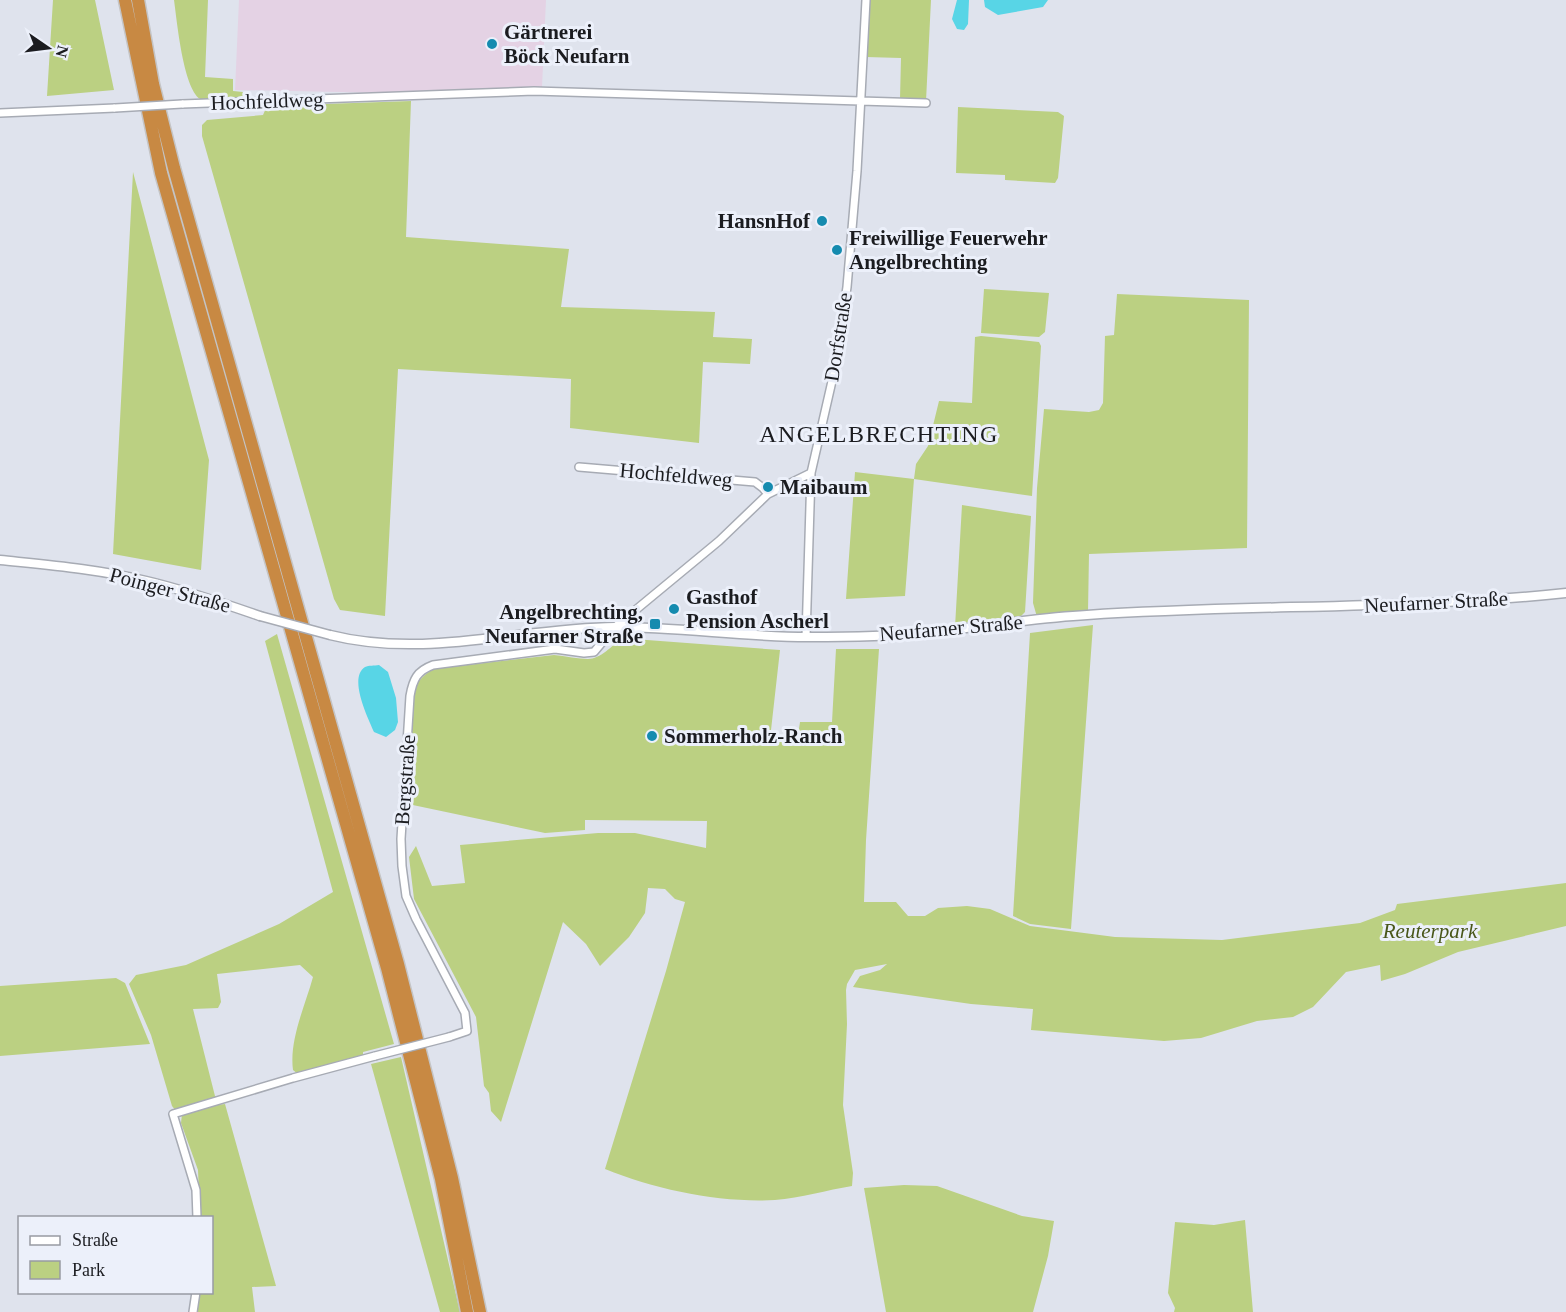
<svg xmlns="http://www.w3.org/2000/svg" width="1566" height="1312" font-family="'Times New Roman',serif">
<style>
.industrial{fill:#e4d2e4}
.green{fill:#bbd082}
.water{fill:#58d5e6}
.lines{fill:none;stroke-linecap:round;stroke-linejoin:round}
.minor-casing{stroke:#a7abb4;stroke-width:10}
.tertiary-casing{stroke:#a7abb4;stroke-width:11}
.motorway-casing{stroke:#c4c4c5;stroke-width:15}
.minor{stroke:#fff;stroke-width:7}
.tertiary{stroke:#fff;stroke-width:8}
.motorway{stroke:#c88943;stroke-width:12}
.minor-bridge-casing{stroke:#a7abb4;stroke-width:10;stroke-linecap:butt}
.tertiary-bridge-casing{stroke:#a7abb4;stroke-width:11;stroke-linecap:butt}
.minor-bridge{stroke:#fff;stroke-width:7}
.tertiary-bridge{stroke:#fff;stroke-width:8}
.poi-dot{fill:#158baf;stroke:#ecf0fa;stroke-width:2}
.labels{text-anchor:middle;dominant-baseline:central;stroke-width:6;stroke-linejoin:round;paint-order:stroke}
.poi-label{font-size:21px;font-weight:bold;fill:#1b1c20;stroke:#ecf0fa;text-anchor:start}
.street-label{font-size:21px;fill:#1b1c20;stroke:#ecf0fa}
.park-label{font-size:21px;font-style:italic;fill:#49571b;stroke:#ecf0fa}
.quarter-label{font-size:24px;letter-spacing:1.5px;fill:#1b1c20;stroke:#ecf0fa}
</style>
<rect width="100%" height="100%" fill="#dfe3ed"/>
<path class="industrial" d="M239,0H546L542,87L389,93L235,90Z"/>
<path class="green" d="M53,0H95L114,90L47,96Z
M174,0H208L205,77L233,79V91L243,92L242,100C231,101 209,106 200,99C183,87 177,21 174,0Z
M870,0H931L926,101L900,99L901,58L866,57Z
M411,101L406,237L569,249L561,307L715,312L713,337L752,339L750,364L703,362L699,443L570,428L571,379L398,369L385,616L340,610L334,599L202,136V125L207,120L263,115L267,106Z
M958,107L1058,112L1064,116L1058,178L1055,183L1005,180V175L956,173Z
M133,172L209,460L201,570L113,554Z
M984,289L1049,293L1045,332L1039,337L981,333Z
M1117,294L1249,300L1247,548L1089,554L1088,611L1037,617L1033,603L1037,488L1044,409L1089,412L1099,410L1103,403L1105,336L1114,335Z
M981,336L1039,342L1041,346L1032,496L914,479L905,596L846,599L855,472L914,479L916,464L928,446L939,401L972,403L975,337Z
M962,505L1031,516L1025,612L1018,619L955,627Z
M1093,625L1071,929L1030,924L1013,916L1030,633Z
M277,634L394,1044L363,1052V1056L299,1075L293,1070C289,1040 305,1006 313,977L300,965L217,974L221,1002L218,1008L193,1009L215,1096L219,1097L176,1111L172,1106L151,1035L129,984L136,975L186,965L279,924L333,892L265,641Z
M620,638L780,650L770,739L797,742L800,722H832L836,649H879L866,840L864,902H896L908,916H925L938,908L967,906L990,909L1030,926L1115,937L1222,940L1360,923L1395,910L1397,904L1566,883V926L1458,952L1405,974L1381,981L1380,965L1346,972L1313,1007L1293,1017L1257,1021L1201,1038L1164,1041L1031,1030L1033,1009L971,1004L853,987L860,976L880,970L887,964L855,970L847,984L846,990L847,1024L843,1105L853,1173L852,1186C827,1190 801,1198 775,1200C720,1203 657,1190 605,1169L666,971L685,902L675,899L665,889L648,888L645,913L629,937L600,966L586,944L563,922L501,1122L491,1111L489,1093L484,1086L476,1017L414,899L409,857L416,846L432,886L465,883L460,845L598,833H635L706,848L707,821L585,820V830L545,833L408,804L413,691C418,680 424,675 433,669L554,655C565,656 579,659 588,659C600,659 613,646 620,638Z
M116,978L125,983L150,1044L0,1056V986Z
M401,1057L460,1312H440L371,1064Z
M225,1104L276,1286L252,1287L255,1312H195L198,1293L212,1292V1218L200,1217L198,1170L181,1123L182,1114L195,1108Z
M904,1185L937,1186L1022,1216L1054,1221L1048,1256L1033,1312H886L864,1188Z
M1245,1220L1253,1312H1174L1175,1308L1168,1293L1175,1222L1214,1225Z"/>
<path class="water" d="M957,0H969L968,24L964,30L957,29L952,19Z
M984,0H1048L1043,7L998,15L985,7Z
M379,665L388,672L396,698L398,722L395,730L386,737L374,732C368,718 348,678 365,667C369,665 374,666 379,665Z"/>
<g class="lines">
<g class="minor-casing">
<path id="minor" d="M182,104L534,91L926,103
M0,113L115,108
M579,467L755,482L763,488L768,494
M806,637L811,473L835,368L847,287L857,171L866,0
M449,1037L467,1031L465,1013L416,919L406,896L402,866L401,839L410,696C413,679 417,671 433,665L555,649L584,653L594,652L615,627L719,541L768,494L811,473
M197,1218L196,1190L173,1114L293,1078L375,1056
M193,1312L196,1292"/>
</g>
<g class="tertiary-casing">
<path id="tertiary" d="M0,560C48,565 98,569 146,581C185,590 222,603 260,616
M330,635C425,659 521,628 615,627C680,627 744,637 808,637C845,637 883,637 920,633C976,628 1031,618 1087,615C1247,604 1407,610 1566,593"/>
</g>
<g class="motorway-casing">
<path id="motorway" d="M125,0L161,173L387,968L441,1179L467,1312
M138,0L153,84L174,168L398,964L452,1178L480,1312"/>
</g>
<use href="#minor" class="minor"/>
<use href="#tertiary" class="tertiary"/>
<use href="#motorway" class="motorway"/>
<g class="minor-bridge-casing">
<path id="minor-bridge" d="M115,108L182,104
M375,1056L449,1037"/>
</g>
<g class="tertiary-bridge-casing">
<path id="tertiary-bridge" d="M260,616L330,635"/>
</g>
<use href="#minor-bridge" class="minor-bridge"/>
<use href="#tertiary-bridge" class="tertiary-bridge"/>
</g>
<g class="poi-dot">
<circle cx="492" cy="44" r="6"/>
<circle cx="822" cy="221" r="6"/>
<circle cx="837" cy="250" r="6"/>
<circle cx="768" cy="487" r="6"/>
<circle cx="674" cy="609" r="6"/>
<rect x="649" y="618" width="12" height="12" rx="3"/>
<circle cx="652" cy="736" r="6"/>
</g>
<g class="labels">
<g class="poi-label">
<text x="504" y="32">Gärtnerei<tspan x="504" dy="24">Böck Neufarn</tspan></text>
<text x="810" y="221" text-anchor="end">HansnHof</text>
<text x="849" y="238">Freiwillige Feuerwehr<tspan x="849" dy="24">Angelbrechting</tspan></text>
<text x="780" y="487">Maibaum</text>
<text x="686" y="597">Gasthof<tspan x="686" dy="24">Pension Ascherl</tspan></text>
<text x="643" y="612" text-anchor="end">Angelbrechting,<tspan x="643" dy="24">Neufarner Straße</tspan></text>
<text x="664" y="736">Sommerholz-Ranch</text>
</g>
<g class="street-label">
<text transform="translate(267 101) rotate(-2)">Hochfeldweg</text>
<text transform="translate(838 337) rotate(-81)">Dorfstraße</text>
<text transform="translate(676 475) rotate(5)">Hochfeldweg</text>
<text transform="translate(170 590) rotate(15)">Poinger Straße</text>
<text transform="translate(1436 602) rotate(-3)">Neufarner Straße</text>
<text transform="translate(951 628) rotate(-5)">Neufarner Straße</text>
<text transform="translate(405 780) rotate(-86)">Bergstraße</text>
</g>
<g class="park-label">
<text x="1430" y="931">Reuterpark</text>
</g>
<g class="quarter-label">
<text x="879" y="434">ANGELBRECHTING</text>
</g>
</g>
<rect x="18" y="1216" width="195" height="78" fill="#ecf0fa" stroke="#989ba3" stroke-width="1.5"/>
<rect x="30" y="1236" width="30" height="9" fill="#ffffff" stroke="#989ba3" stroke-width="1.5"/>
<text x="72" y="1246" font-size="18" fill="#1b1c20">Straße</text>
<rect x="30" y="1261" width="30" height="18" fill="#bbd082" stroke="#989ba3" stroke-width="1.5"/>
<text x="72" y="1276" font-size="18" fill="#1b1c20">Park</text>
<g transform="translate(48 48) rotate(104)" stroke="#ecf0fa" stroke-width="4.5" paint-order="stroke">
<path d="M0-4.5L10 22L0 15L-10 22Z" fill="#1b1c20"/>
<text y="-9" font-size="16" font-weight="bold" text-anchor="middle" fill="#1b1c20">N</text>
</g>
</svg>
